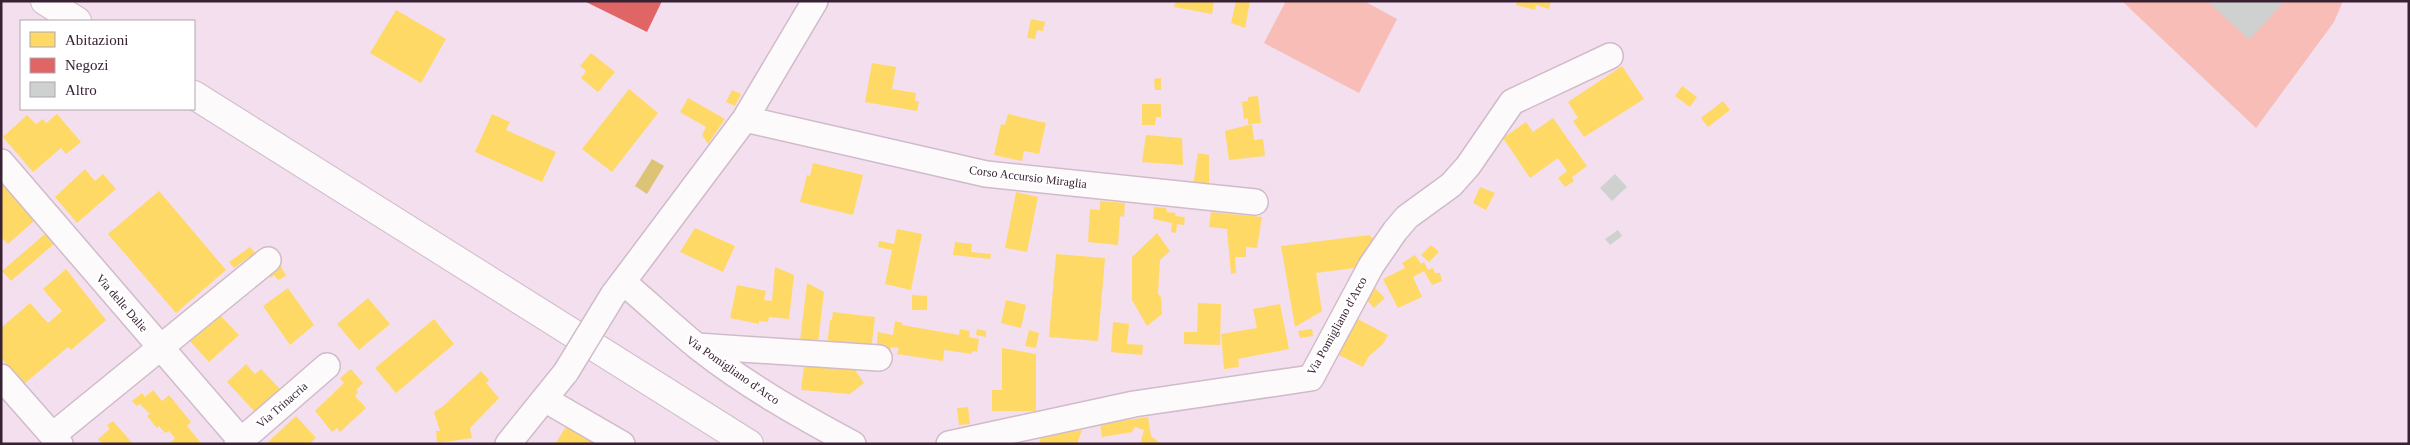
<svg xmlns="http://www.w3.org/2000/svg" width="2410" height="445" font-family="Georgia,serif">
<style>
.green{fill:#f7bdb6}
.water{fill:#dcc376}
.homes{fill:#ffd966}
.shops{fill:#e06666}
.building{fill:#ced1cf}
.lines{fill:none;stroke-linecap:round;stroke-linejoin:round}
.minor-casing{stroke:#d0bbca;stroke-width:28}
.major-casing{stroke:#d0bbca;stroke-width:30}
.minor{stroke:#fdfafc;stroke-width:25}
.major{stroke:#fdfafc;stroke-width:28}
.minor-bridge-casing{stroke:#d0bbca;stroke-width:28;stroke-linecap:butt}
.minor-bridge{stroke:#fdfafc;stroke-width:25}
.labels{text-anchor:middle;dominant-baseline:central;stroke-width:5;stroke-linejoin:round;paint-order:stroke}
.street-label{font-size:12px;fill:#372132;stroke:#fff}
</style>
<rect width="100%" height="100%" fill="#f4dfee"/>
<path class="green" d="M1286,1H1364L1397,19L1359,93L1264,43Z
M2122,1H2343L2334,22L2256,128Z"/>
<path class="water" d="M652,159L664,166L647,194L635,186Z"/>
<path class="homes" d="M1176,1H1214L1212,14L1174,7Z
M1236,1H1250L1245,28L1231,23Z
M1517,1H1551L1549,9L1536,5L1535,10L1516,5Z
M396,10L446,39L421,83L370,53Z
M1031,19L1045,22L1043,31L1037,30L1035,39L1027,38Z
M591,53L615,72L598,92L581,78L586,71L580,66Z
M872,63L896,67L892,89L916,93L915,101H919L917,111L865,102Z
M1622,66L1644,99L1584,137L1573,121L1578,118L1568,102Z
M1161,78V90H1155L1154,79Z
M1682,86L1697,97L1690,107L1675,96Z
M629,89L658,113L612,172L582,149Z
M732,90L741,94L735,106L726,102Z
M1258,96L1261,123L1248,124V118L1244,119L1242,102L1248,101V97Z
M688,98L725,119L708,144L702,135L706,127L680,112Z
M1723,101L1730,110L1708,127L1701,118Z
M1142,104H1161V117H1156L1155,125H1142Z
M57,114L81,142L66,154L61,148L33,172L3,137L27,115L36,124L43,119L46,123Z
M492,114L510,122L506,130L556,152L542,182L475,152Z
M1008,114L1046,123L1039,154L1024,151L1022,161L994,155L1001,124L1005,125Z
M1553,118L1587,166L1572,177L1574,181L1565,187L1558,178L1567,171L1558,158L1530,178L1503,138L1526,122L1533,132Z
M1252,124L1254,140L1263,139L1265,156L1229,160L1225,131Z
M1146,135L1182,138L1183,165L1142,162Z
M1198,153L1209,155V188L1193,186Z
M813,163L863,175L853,215L800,202L807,175L810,176Z
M85,169L95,181L103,174L116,189L77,223L55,197Z
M1,182L35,220L8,244L1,237Z
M1480,187L1495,193L1486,210L1473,203Z
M159,191L226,270L176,313L108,234Z
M1016,192L1038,197L1027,252L1005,248Z
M1100,201L1125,203L1124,217L1120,216L1118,245L1088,242L1090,209L1100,210Z
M1154,207L1166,208L1167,212L1176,213L1175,216L1185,217L1184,225L1177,224L1176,233L1171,232L1172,223L1153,219Z
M1211,212L1262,217L1257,248L1246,247V257H1235L1236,273L1231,274L1227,229L1209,227Z
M695,228L735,246L723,272L680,252Z
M897,229L922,234L911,290L885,284L892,250L878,247L879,241L894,244Z
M46,233L55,243L11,281L2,271Z
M1157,233L1170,251L1160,260L1158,294L1161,297L1162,314L1147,326L1132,300V257Z
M1369,235L1378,243L1362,267L1316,273L1322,311L1295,327L1281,246Z
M955,242L972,244L971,252L991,254L990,259L953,255Z
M1431,245L1439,252L1429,262L1421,255Z
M250,247L255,253L234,268L229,262Z
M1056,254L1105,258L1098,341L1049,337Z
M1415,255L1421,264L1424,262L1428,270L1433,268L1435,273H1440L1442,281L1432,285L1424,271L1413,277L1422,297L1398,308L1383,279L1405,268L1402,263Z
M279,263L286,276L278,280L274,275L271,278L267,272Z
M775,267L794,275L789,319L769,317L768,322L759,321V324L730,318L737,285L766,291L764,300L772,301Z
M66,269L106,320L71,350L68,347L24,384L1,358V328L30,303L48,323L62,311L43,289Z
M807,283L824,292L818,343L800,341Z
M288,288L314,325L290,345L263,306Z
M1375,288L1385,298L1374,308L1364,297Z
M912,295L927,296V310H912Z
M368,298L390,324L359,350L337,324Z
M1006,300L1026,305L1021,328L1001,323Z
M1198,303L1221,304L1220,345L1184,344V332H1197Z
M1280,304L1289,349L1238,359L1239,367L1224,369L1221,334L1257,328L1253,309Z
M833,312L875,317L871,351L827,346L830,320H832Z
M218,313L239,335L209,362L188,339Z
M1352,316L1388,335L1383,344L1369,356L1363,367L1333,352Z
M434,319L454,344L396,393L375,368Z
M895,321L903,323L902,325L959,335L960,329L970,331L969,337L979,339L977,352L972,351V354L944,350L943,361L897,354L899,348L891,347L890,353L876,350L878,332L893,335Z
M1113,322L1129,324L1127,344L1143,345L1142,355L1111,352Z
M977,329L986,331V337L976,335Z
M1312,329L1313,336L1300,338L1298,331Z
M1029,330L1039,333L1036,348L1025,346Z
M1002,348L1036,354V411H992V390H1002Z
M246,364L255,374L261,369L281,390L256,413L227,382Z
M804,365L853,367L864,383L850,394L801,390Z
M351,369L363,383L356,390L358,392L355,396L366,408L340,432L337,428L332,432L315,411L344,383L340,378Z
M481,371L489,380L486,383L499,398L470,428L472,438L437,443L436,431H440L434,412L442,407Z
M153,390L162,401L169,395L191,422L187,426L202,444H169L175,438L169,431L165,433L159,426L157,428L147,416L150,414L140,404L137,406L132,401L142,393L145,397Z
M968,407L970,424L959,425L957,408Z
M296,416L316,438L309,444H266Z
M1148,417L1151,436L1161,444H1140L1144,430L1135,427L1132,432L1102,437L1100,424Z
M113,421L133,444H103L98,439L110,429L107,425Z
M569,422L603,444H555Z
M1082,430L1077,444H1039L1042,434Z"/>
<path class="shops" d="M584,1H662L647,32Z"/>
<path class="building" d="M2208,1H2285L2249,40Z
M1615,174L1627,187L1612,201L1600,188Z
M1618,230L1622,236L1610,245L1605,239Z"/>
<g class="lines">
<g class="minor-casing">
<path id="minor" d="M745,119L986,174L1255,202
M1,162L244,444
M623,282C648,303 672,326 698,347C746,385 799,415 853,444
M613,295L745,119L815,1
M697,346L879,358
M1,377L60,444
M546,400L622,444
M53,435L268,260
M237,444L327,366
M508,444L566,372
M949,444L1134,404L1311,378L1371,266L1395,231L1407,217L1451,185L1468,166L1512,102L1610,56"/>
</g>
<g class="major-casing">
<path id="major" d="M45,1L77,21
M194,95L749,444"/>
</g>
<use href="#minor" class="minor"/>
<use href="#major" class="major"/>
<g class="minor-bridge-casing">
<path id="minor-bridge" d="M566,372L613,295"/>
</g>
<use href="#minor-bridge" class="minor-bridge"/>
</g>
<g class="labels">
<g class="street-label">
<text transform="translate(1028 177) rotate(7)">Corso Accursio Miraglia</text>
<text transform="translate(122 303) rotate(49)">Via delle Dalie</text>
<text transform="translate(1337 326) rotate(-61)">Via Pomigliano d'Arco</text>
<text transform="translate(733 370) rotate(35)">Via Pomigliano d'Arco</text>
<text transform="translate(282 405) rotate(-41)">Via Trinacria</text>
</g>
</g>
<rect width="2410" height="445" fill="none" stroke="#372132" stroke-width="5"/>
<rect x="20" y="20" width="175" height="90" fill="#ffffff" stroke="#afa6ad"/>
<rect x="30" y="32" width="25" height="15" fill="#ffd966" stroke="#afa6ad"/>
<text x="65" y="45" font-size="15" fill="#372132">Abitazioni</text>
<rect x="30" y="58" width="25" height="15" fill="#e06666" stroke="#afa6ad"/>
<text x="65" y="70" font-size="15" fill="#372132">Negozi</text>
<rect x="30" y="82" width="25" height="15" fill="#ced1cf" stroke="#afa6ad"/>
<text x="65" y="95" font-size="15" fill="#372132">Altro</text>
</svg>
